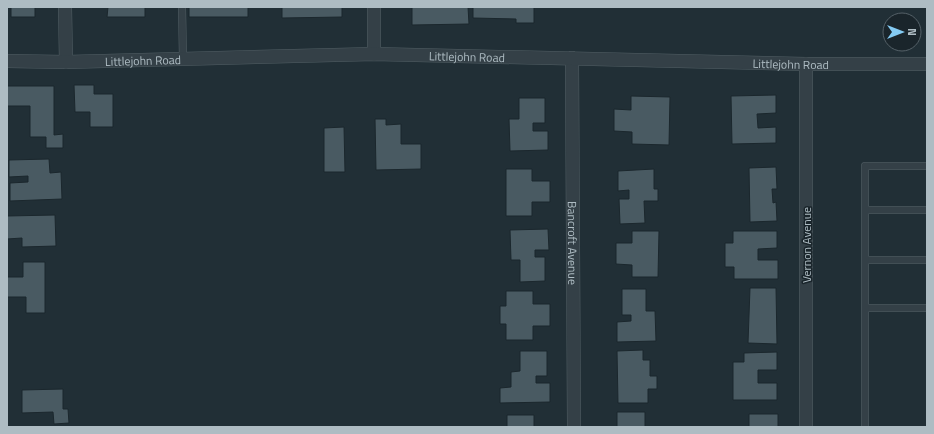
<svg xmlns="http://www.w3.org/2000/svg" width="934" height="434" font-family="'Titillium Web',sans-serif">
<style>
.building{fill:#495a62;stroke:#1b272d}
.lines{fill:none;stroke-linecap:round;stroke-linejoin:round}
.service-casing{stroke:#515e64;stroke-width:8}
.minor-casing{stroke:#515e64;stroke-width:14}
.service{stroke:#344047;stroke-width:7}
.minor{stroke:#344047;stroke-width:13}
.labels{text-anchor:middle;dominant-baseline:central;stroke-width:3;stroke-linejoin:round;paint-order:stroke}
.street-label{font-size:12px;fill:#aebcc3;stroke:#1a252b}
</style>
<rect width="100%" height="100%" fill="#212f36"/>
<path class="building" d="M11,7H35V17H11Z
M108,7H145V17H107Z
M189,7H248V17H189Z
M282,7H342V17L282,18Z
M412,7H468L469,24L412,25Z
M473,7H534V23H516V19L473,18Z
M74,85H94V94H113V127H90V112H75Z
M7,86H54V135L63,134V148H46V137H30V106H7Z
M776,95V113L757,114L758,128L776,127V143L732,144L731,96Z
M631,96L670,97L669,145L632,144V132L614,131V109L631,110Z
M519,98H545V123H533V131H548V150L510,151L509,119H519Z
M375,119H386V125L401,124V144H421V169L376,170Z
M344,127L345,172H324V128Z
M49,159L50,173L61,172L62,199L10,201V183L28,182V176L9,177V160Z
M776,167L777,189H772L773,203L776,202L777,221L750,222L749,168Z
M506,169H532V181H550V202H532V216H506Z
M654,169V189H658V201H644L645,223L620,224L619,199H629V190L618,191V171Z
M55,215L56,246L22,247V238L7,239V216Z
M548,229L549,250H535V257H545V281L520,282V260H511L510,230Z
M632,231H659L658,277H632V265L616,264V243H632Z
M733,231H777V248L758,249V260H778V279H734V267H725V243H733Z
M23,262H45V313H26V297H7V277H23Z
M750,288H776L777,344L748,343Z
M622,289H646V311H655L656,341L617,342V322L631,321V315H622Z
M506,291H533V304H550V326H533V340H506V324H500V306H506Z
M643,350V360H650V376H657V389H648V403H618L617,351Z
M520,351H547V376H536V383H550V402L500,403V388L511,387V372L520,371Z
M777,352V370H758V383H777V400H733V362H744V353Z
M63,389V409H68L69,423L54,424L53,412L22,413V390Z
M617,412H645V427H617Z
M749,414H778V427H749Z
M507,415H534V427H507Z"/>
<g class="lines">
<g class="service-casing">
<path id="service" d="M182,7L183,59
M865,210H927
M865,260H927
M865,308V166H927
M865,427V308H927"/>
</g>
<g class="minor-casing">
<g id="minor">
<path d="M65,7L66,62"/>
<path d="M374,54V7"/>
<path id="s1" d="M572,58L574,427"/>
<path id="s2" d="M7,61L66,62L374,54L806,64H927"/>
<path d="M806,427V64"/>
</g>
</g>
<use href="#service" class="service"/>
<use href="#minor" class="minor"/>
</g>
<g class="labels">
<g class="street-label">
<text stroke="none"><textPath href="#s2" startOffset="460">Littlejohn Road</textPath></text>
<text stroke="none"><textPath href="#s2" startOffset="136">Littlejohn Road</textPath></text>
<text stroke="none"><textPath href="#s2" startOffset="784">Littlejohn Road</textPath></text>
<text stroke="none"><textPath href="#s1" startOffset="185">Bancroft Avenue</textPath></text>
<text transform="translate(806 245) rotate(-90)">Vernon Avenue</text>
</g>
</g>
<rect width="934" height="434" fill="none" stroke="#aebcc3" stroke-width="16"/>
<g transform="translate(902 32) rotate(90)"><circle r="19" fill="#1a252b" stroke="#556168"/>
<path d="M0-3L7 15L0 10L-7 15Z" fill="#84cbf3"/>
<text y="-6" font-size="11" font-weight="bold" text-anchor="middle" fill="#aebcc3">N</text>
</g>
</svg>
